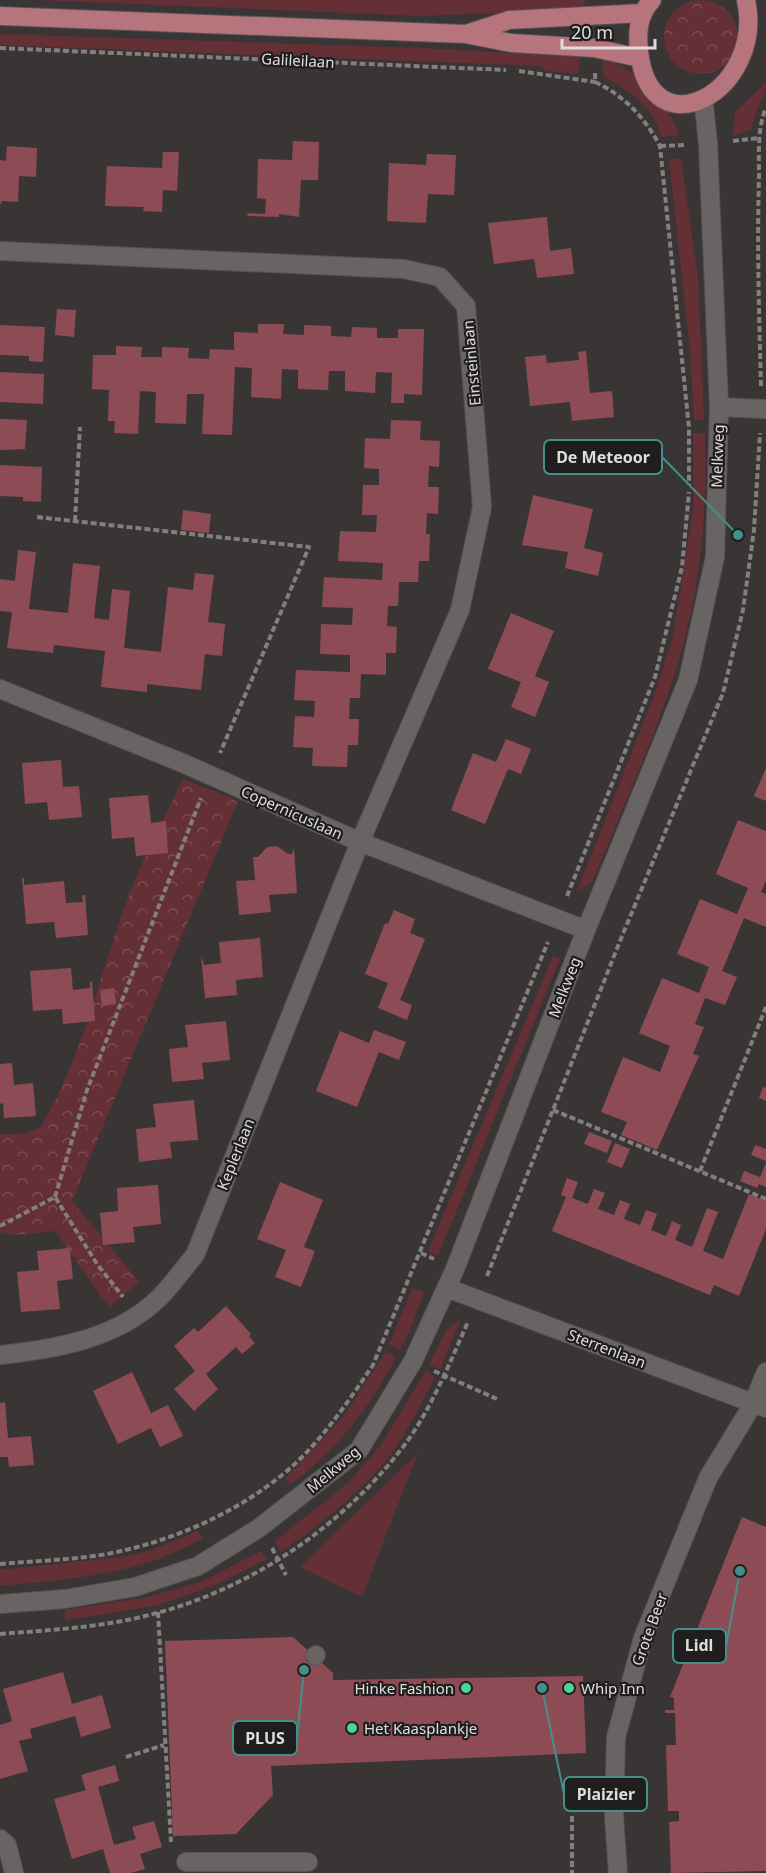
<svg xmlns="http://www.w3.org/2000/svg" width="766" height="1873" font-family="'Noto Sans',sans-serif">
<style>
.green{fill:#652f36}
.forest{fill:url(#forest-crowns)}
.building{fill:#8d4c55}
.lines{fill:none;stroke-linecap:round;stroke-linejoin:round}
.minor-casing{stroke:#565253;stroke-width:20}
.major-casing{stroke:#565253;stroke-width:20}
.path{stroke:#837e7f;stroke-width:4;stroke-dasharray:6 3;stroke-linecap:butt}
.minor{stroke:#696464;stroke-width:18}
.major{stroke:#b6747d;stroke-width:18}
.poi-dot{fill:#4ad49c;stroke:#1f1d1d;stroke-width:2}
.labels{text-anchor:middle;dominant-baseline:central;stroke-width:4.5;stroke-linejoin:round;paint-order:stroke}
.street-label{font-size:15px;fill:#e0dcdd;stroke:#1f1d1d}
.poi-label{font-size:15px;fill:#e0dcdd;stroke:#1f1d1d;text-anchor:start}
.leader{fill:none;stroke:#43908a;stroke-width:2}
.callout-dot{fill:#43908a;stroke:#1f1d1d;stroke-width:2}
.callout{fill:#1f1d1d;stroke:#43908a;stroke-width:2}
.callout-label{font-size:16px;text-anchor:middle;font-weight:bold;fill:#e0dcdd}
</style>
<defs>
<pattern id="forest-crowns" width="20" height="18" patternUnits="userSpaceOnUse" patternTransform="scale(1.5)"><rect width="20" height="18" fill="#652f36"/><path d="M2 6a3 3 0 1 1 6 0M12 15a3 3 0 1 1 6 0" fill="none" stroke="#7b4d53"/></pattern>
</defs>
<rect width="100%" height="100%" fill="#3a3535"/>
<path class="green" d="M38,0H584L585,9L421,16Z
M0,34L423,48L580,57L578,74L546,71L540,66L0,45Z
M603,59C634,65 670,105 679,135L661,137C654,107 628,90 603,76Z
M766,82C766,100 754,108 752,129L733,136L735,112Z
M669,159H681L698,277L704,419L694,421L690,351Z
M693,433H705C706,480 705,526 698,573C683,681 633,782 592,882L577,891L654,696L672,640L694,505Z
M553,956L560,959L438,1256L428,1251Z
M412,1289L424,1291L410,1331L400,1350L389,1345Z
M461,1319L440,1369L429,1365L446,1330Z
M386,1351L396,1357C370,1408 336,1451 290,1485L285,1479L344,1416Z
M426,1371L435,1377C423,1400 411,1424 397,1446C371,1485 319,1526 281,1552L275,1541L349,1482L381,1445Z
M418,1453L362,1597L300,1567Z
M197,1531L203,1538C141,1575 70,1579 0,1586V1570L129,1556L154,1549Z
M261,1551L267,1559L218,1584L155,1606L65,1620V1610L148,1597L203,1581Z"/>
<path class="forest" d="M664 37a37 37 0 1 1 74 0a37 37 0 1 1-74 0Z
M183,779L238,801L72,1201L139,1282L109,1307L55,1231L16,1235L0,1232V1134H23L40,1128C82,1057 96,988 123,912C138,866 163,822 183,779Z"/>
<path class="building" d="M293,141L319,142L318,180H301L299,217L279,214V217L248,216L247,213L265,214L266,199L257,198L258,159L292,160Z
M7,146L37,148L36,177L19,176L18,202L2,201L0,205V160L6,161Z
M163,152H179L177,191L163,190L162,212L143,211L144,207L105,206L107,166L162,168Z
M427,154L456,155L454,195L428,194L426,223L387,221L389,163L426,165Z
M547,217L550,251L571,248L574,274L537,278L534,259L494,264L488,223Z
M57,309L76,310L74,337L55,335Z
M258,324H284L283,334L304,335V325L331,326V336L351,337L352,327L377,328V338H398V329H424L422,395L404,394V403H391L392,373L376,372L375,393L345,391V371H329L328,390L298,389V370L282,369L281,399L251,397L252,368L235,367L232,435L202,434L204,394H187L186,424L155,423L156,392L140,391L138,434L114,433L115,421H108L109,390L92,389L93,355H116V346L142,347L141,357H162V347L189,348L188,358L209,359L210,349L234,350V332L258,333Z
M0,325L45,327L43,362L29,361V356L0,355Z
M586,351L590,393L612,391L614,417L572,421L570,402L530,406L525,357L546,355L547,363L579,360L578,352Z
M0,372L44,374L43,404L0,402Z
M0,419L27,420L25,449L0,450Z
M391,420L421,421L420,440L440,441L439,467L429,466L428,487H439L438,514L427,513L426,534H430L429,561H419L418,582H399L398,606H388L387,626L397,627L396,653H386V675L361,674L360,698H350L349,719H359L358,745H348L347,767L312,766L313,748L293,747L295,716L314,717L315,701L294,700L296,670L350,672V655L320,654L321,624L352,625L353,608L322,607L324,577L382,580L383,563L338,561L340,531L376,532L377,515H362L363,485H379V469L364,468L365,438L390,439Z
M0,465L42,467L41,502L23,501V497L0,496Z
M533,495L593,509L584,548L603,553L598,576L565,568L568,552L522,545Z
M183,510L211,514L209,533L181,530Z
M18,550L36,552L29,609L68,613L73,563L100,566L94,618L109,620L112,589L130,591L124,648L161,652L168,587L193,590L195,573L214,575L208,622L225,624L222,656L205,654L201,690L147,684V692L101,687L105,651L54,645L53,653L7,648L12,612L0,611V579L15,581Z
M511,613L554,631L535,676L549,682L535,717L511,707L521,682L488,669Z
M506,739L531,749L521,774L508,769L485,824L451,810L473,753L496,762Z
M61,760L63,787L79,786L82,817L49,820L47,802L25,804L22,763Z
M766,768V801L754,796Z
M148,795L151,823L166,821L168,853L136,856L134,837L112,839L109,798Z
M738,820L766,831V881L761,892L766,894V927L744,918L722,971L737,977L725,1005L705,998L695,1024L704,1027L693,1054L699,1056L657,1150L621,1135L627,1122L601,1112L623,1057L660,1072L670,1046L639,1033L662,978L699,993L709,967L677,954L700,899L737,914L748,888L716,874Z
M277,846L288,854H292L294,848L297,893L269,895L271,912L239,915L236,881L255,880L253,857H258L267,847Z
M22,878H24V885L64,881L66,903L83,902L82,895H85L88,935L56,938L54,922L26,924Z
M394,910L415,919L410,933L425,939L400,1000L412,1005L407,1020L378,1008L388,983L365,974L385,923L388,924Z
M260,938L263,977L236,980L237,995L205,998L201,955L204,965L221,963L219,942Z
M71,968L73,990L90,988V982L92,981L95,1021L63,1024L62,1009L33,1011L30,971Z
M114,988L116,1004L102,1006L100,990Z
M226,1021L230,1060L202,1063L204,1079L172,1082L169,1049L188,1047L185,1025Z
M374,1030L406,1042L399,1060L379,1052L357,1107L316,1091L340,1031L369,1043Z
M12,1063L14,1085L33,1083L36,1116L4,1118L3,1103L0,1104V1064Z
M763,1087L766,1088V1101L759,1098Z
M194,1100L198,1140L170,1142L172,1158L139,1162L136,1129L156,1127L153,1104Z
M589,1132L612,1141L607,1153L584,1144Z
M615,1143L630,1149L622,1168L607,1162Z
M755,1145L766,1149V1161L751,1155Z
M766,1163V1187L759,1184L757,1188L740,1181L744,1171L760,1177Z
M567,1178L578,1182L572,1198L588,1204L594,1189L605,1193L598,1209L614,1215L620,1200L630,1204L624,1219L640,1225L646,1210L657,1214L651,1230L666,1236L672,1221L681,1225L675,1240L692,1247L707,1208L718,1212L703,1251L723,1259L749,1194L766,1201V1229L739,1296L714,1285L710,1295L552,1231L566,1197L561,1195Z
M280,1182L323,1200L304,1247L315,1251L301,1287L275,1277L286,1250L257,1239Z
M158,1185L161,1224L133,1227L135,1242L103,1245L100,1213L118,1211L117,1188Z
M70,1248L73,1279L57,1281L60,1309L21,1312L17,1272L39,1270L37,1251Z
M226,1306L251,1334L249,1336L255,1343L242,1354L236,1347L206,1374L218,1389L194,1411L174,1389L195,1371L174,1346L194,1328L198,1332Z
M132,1372L151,1413L168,1405L183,1436L160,1447L151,1428L118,1444L93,1391Z
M5,1402L8,1438L31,1436L34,1465L9,1467L8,1457H0V1403Z
M742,1517L766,1527V1871L671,1873L669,1822L679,1821V1811H668L666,1745H676L675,1713H665V1710H674V1698L670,1697Z
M293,1637L333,1673V1680L583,1676L586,1753L271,1766L273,1795L236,1834L173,1836L165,1641Z
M63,1672L72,1704L102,1695L111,1728L81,1737L75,1716L30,1729L32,1738L19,1741L28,1771L0,1779V1725L12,1721L3,1689Z
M115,1765L119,1781L98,1787L114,1845L136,1839L132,1827L154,1821L162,1847L140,1854L145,1869L131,1873H110L103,1849L72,1859L54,1799L86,1790L81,1775Z"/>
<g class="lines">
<g class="minor-casing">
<path id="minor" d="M0,251L404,269L440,277L466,306L482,507L460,610L360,842L195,1255C183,1269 172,1285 159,1298C117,1339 56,1349 0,1355
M719,407L766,409
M0,689L185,764L360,842L586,930
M447,1288L766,1408
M0,1604L65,1599L135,1587L198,1566L259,1528L359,1450L413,1361L455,1269L586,930L688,680L715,557L719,407L708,144L704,105
M315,1656L316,1655
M0,1839L7,1845L14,1873
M186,1862H308
M618,1873L614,1817L616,1737L643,1638L708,1478L753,1404L766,1372"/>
</g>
<g class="major-casing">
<path id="major" d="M652,0C638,15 637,32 639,51C650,154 766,91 746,0
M0,16L465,34L511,43L594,48L640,58
M466,34L509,20L643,13"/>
</g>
<path class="path" d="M0,48L506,70
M519,71L595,82
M595,73V82C625,96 645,118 660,146L689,428V485
M733,141L760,138
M660,146L684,145
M761,386C759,316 757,246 759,176C759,154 757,129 766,108
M37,517L309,547L220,753
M75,521L80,427
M567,896L655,677L682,567L689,492
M553,1110L766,1199
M700,1171L766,1007
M55,1197L87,1090L201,798
M0,1226L55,1197L97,1264L123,1297
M421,1253L434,1259
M487,1276L620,941L723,693L743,610L754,530L760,433
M434,1371L497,1399
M272,1548L286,1575
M0,1564C33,1561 68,1560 101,1555C171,1543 244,1511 297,1462C327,1433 350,1399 373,1365L548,942
M158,1612L171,1842
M0,1634C48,1630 97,1628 145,1616C246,1592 340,1529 403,1447C431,1410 449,1364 468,1322
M126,1757L164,1745
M572,1816V1873"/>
<use href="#minor" class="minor"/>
<use href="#major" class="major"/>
</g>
<g class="poi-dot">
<circle cx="466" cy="1688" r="6"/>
<circle cx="569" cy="1688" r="6"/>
<circle cx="352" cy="1728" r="6"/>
</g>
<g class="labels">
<g class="street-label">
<text transform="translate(298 60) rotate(3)">Galileilaan</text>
<text transform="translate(471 363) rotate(-95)">Einsteinlaan</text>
<text transform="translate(717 456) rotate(-88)">Melkweg</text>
<text transform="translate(292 812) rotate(24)">Copernicuslaan</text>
<text transform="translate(564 987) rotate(-69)">Melkweg</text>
<text transform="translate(235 1154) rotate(-68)">Keplerlaan</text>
<text transform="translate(607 1348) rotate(21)">Sterrenlaan</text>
<text transform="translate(333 1469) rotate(-40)">Melkweg</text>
<text transform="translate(649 1629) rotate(-70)">Grote Beer</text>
</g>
<g class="poi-label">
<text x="454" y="1688" text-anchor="end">Hinke Fashion</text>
<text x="581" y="1688">Whip Inn</text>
<text x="364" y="1728">Het Kaasplankje</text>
</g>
</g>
<path class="leader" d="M738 535L662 457M740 1571L726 1646M304 1670L297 1738M542 1688L564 1794"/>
<g class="callout-dot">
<circle cx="738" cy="535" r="6"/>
<circle cx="740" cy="1571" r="6"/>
<circle cx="304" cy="1670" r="6"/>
<circle cx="542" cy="1688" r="6"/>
</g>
<g class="callout">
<rect x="544" y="440" width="118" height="34" rx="6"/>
<rect x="673" y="1629" width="53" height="34" rx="6"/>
<rect x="233" y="1721" width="64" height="34" rx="6"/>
<rect x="564" y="1777" width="83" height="34" rx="6"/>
</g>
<g class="callout-label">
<text x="603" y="463">De Meteoor</text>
<text x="699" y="1651">Lidl</text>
<text x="265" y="1744">PLUS</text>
<text x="606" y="1800">Plaizier</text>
</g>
<path d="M562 39v9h93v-9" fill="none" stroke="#e0dcdd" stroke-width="3"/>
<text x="571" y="39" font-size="18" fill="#e0dcdd" stroke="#1f1d1d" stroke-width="4.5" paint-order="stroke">20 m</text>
</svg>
